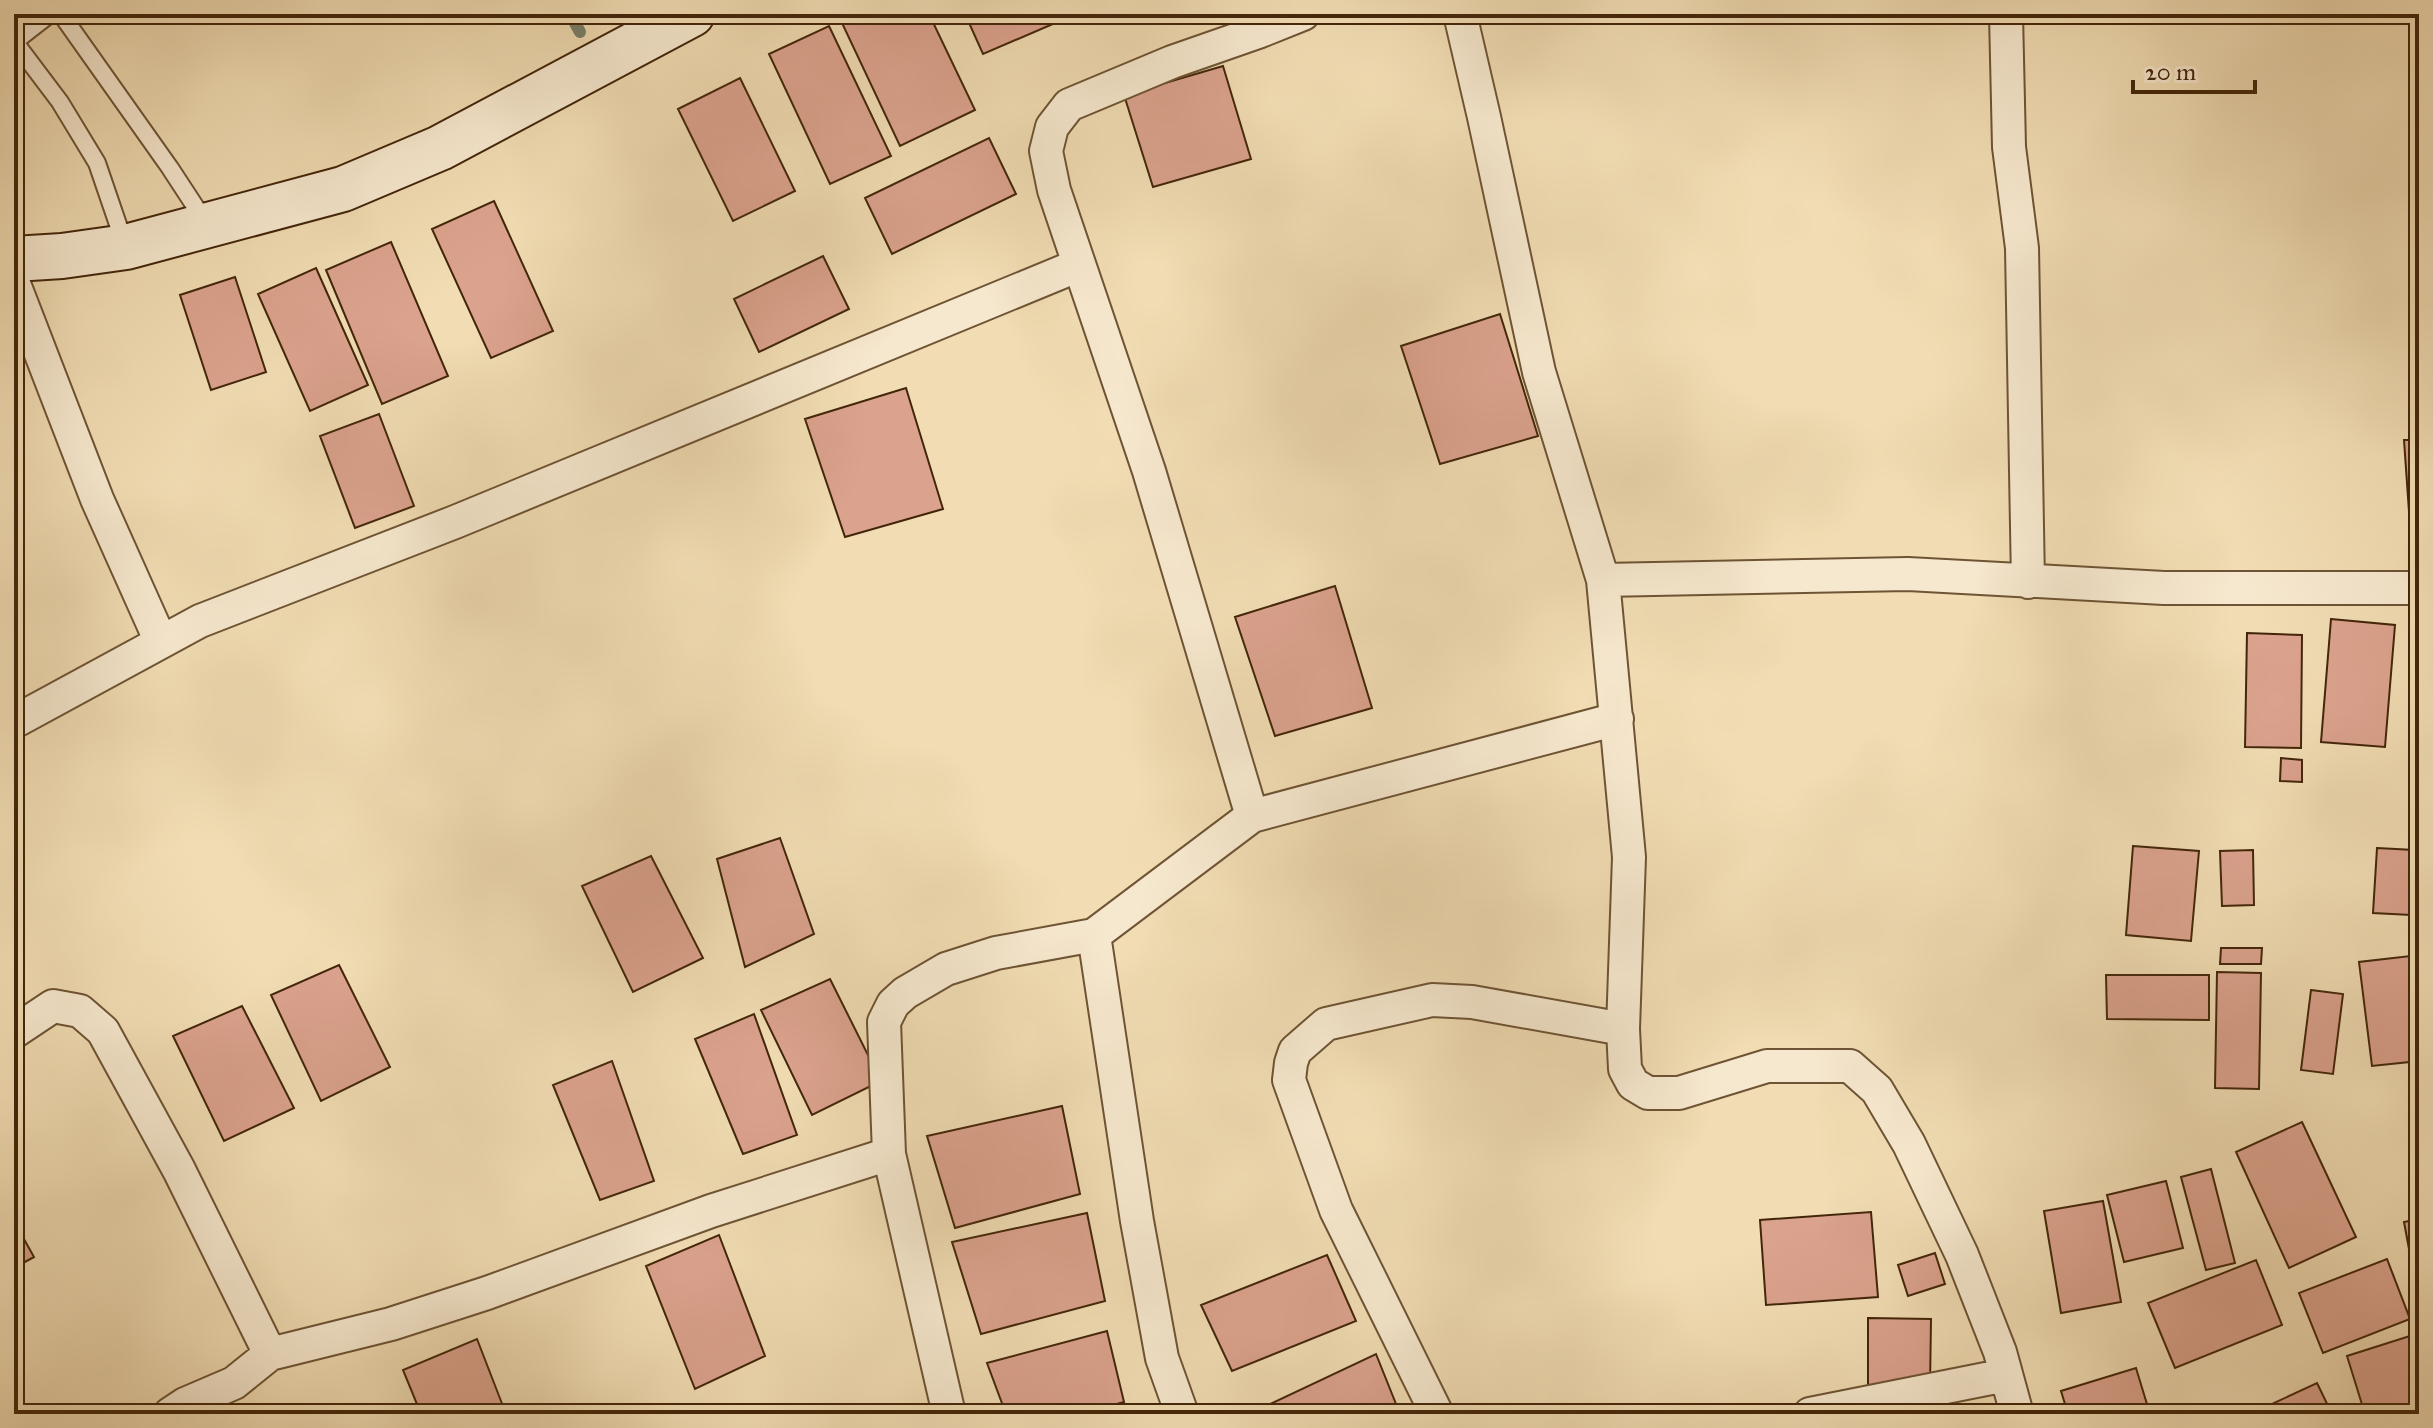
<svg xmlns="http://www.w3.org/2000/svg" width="2433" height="1428" font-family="'IM FELL Great Primer',serif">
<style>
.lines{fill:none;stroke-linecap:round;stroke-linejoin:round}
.stream{stroke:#78806b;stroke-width:12}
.building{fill:#dba28d;stroke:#43260a;stroke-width:2}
.lane-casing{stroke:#6e5434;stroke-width:20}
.street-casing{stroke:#6e5434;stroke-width:36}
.secondary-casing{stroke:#43260a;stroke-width:48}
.lane{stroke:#f6e8ce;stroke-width:16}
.street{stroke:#f6e8ce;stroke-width:32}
.secondary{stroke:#f6e8ce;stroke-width:44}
</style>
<rect width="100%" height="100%" fill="#f1dcb3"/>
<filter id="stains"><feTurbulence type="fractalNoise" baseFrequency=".0025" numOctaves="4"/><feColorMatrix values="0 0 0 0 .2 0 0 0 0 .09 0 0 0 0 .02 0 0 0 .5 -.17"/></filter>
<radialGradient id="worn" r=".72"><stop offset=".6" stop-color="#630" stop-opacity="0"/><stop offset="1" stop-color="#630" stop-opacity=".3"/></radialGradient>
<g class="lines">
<path class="stream" d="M570,14L580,32"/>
</g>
<path class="building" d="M862,14H929L975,110L900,146L842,23Z
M965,14H1076L983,54Z
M829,26L891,156L830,184L769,54Z
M1223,66L1251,159L1153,187L1124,95Z
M740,78L795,191L733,221L678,109Z
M989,138L1016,194L892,254L865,198Z
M494,201L553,331L491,358L432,229Z
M391,242L448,376L382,404L326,270Z
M823,256L849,309L759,352L734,299Z
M316,268L368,385L310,411L258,294Z
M235,277L266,372L211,390L180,295Z
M1500,314L1538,436L1440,464L1401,346Z
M906,388L943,509L845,537L805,419Z
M379,414L414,506L355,528L320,436Z
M2404,440H2419V525L2410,526Z
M1335,586L1372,708L1275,736L1235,617Z
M2331,619L2395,625L2385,747L2321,742Z
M2247,633L2302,635L2301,748L2245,747Z
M2419,636V677L2414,676Z
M2281,758L2302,760V782L2280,781Z
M780,838L814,934L745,967L717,859Z
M2133,846L2199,851L2191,941L2126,935Z
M2377,848L2414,850L2411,915L2373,913Z
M2253,850L2254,905L2222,906L2220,851Z
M651,856L703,958L633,992L582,886Z
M2221,948H2262L2261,964H2220Z
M2419,955V1061L2372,1066L2359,962Z
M339,965L390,1067L321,1101L271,995Z
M2217,972L2261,973L2259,1089L2215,1088Z
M2106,975H2209V1020L2107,1019Z
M830,979L881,1081L812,1115L761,1010Z
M2311,990L2343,994L2333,1074L2301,1070Z
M242,1006L294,1108L224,1141L173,1036Z
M754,1014L797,1135L743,1154L695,1039Z
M612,1061L654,1181L600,1200L553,1085Z
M1062,1106L1080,1194L955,1228L927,1136Z
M2302,1122L2356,1237L2289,1268L2236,1152Z
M2211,1169L2235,1263L2206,1270L2181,1177Z
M2166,1181L2183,1248L2124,1262L2107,1195Z
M2103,1201L2121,1302L2061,1313L2044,1211Z
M1871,1212L1878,1297L1766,1305L1760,1220Z
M1087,1213L1105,1301L981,1334L952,1242Z
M2419,1219V1275L2414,1276L2404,1222Z
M14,1221L34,1257L14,1268Z
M719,1235L765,1356L695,1389L646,1266Z
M1935,1253L1945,1284L1908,1296L1898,1265Z
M1327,1255L1356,1321L1232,1371L1201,1305Z
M2387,1259L2410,1319L2323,1353L2299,1293Z
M2256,1260L2282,1325L2175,1368L2148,1303Z
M1868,1318L1931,1319L1930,1386L1868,1385Z
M1107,1331L1124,1402L1080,1414H1006L987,1363Z
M2413,1335L2419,1354V1414H2365L2347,1356Z
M477,1339L506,1414H421L403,1370Z
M1376,1354L1400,1414H1249Z
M2136,1368L2150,1414H2068L2061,1391Z
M2317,1383L2332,1414H2261L2259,1410Z"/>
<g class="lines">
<g class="lane-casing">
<path id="lane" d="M61,14L170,168L206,223
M14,41L60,102L97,163L125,245
M14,42L50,14"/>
</g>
<g class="street-casing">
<path id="street" d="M1460,14L1484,117L1539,372L1603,580L1629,857L1623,1029L1625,1069L1633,1084L1648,1093H1679L1767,1066H1850L1877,1090L1909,1144L1962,1255L2000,1352L2017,1414
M2006,14L2009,147L2022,248L2028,582
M14,284L97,499L161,642
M1603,580L1908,574L2164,588H2419
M14,722L200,621L455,522L1079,265
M1252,816L1149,471L1054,190L1046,151L1052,127L1069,105L1172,62L1258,32L1303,14
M1094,935L1137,1221L1162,1358L1182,1414
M14,1032L53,1006L80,1011L103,1031L179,1170L270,1354
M889,1154L949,1414
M170,1414L185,1404L234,1383L270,1354L391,1324L487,1293L711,1211L889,1154L884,1022L893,1004L905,993L946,969L996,953L1094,935L1252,816L1617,719
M1437,1414L1336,1210L1289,1080L1291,1063L1295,1051L1326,1024L1432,1000L1472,1002L1623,1029
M1810,1414L2006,1375"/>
</g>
<g class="secondary-casing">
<path id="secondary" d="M14,259L62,256L126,247L343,189L440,148L692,14"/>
</g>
<use href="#lane" class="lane"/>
<use href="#street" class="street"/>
<use href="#secondary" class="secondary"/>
</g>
<rect width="2433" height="1428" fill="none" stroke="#f1dcb3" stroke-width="48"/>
<rect x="16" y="16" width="2401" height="1396" fill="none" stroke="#43260a" stroke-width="4"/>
<rect x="24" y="24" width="2385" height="1380" fill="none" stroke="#43260a" stroke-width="2"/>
<path d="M2133 80v12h122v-12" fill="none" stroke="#43260a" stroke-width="4"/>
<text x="2145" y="80" font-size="24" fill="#43260a" stroke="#f6e8ce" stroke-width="6" paint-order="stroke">20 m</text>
<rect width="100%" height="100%" filter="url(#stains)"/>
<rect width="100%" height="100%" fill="url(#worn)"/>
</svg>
